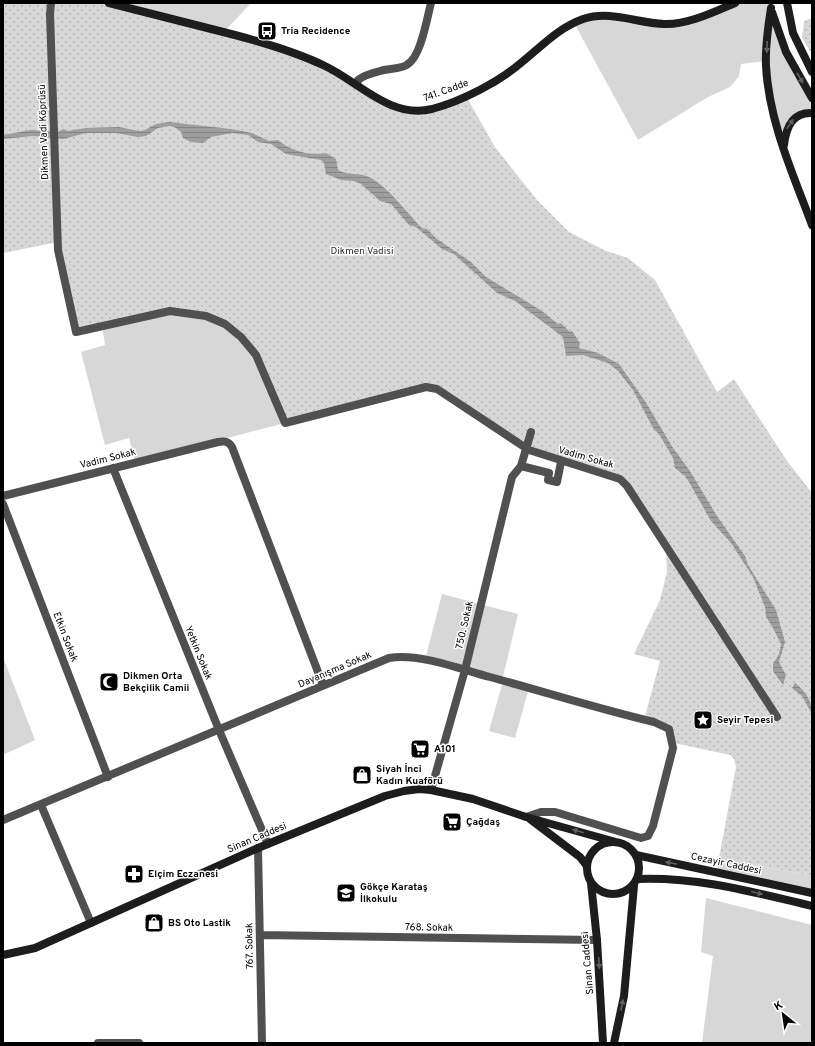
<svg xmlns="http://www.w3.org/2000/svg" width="815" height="1046" font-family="Overpass,sans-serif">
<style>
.green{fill:#d7d7d7}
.park{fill:url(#park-dots)}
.water{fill:url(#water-rules)}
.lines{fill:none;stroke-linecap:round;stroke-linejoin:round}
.street{stroke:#505050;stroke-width:8}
.secondary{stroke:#1d1d1d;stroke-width:8}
.street-bridge{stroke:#505050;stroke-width:8}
.oneway{fill:#616161}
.labels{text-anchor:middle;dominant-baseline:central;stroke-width:3;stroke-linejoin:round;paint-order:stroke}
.poi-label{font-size:10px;font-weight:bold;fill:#000;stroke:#fff;text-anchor:start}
.street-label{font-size:10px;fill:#000;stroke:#fff}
.park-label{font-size:10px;fill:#2e2e2e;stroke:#fff}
</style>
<defs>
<pattern id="park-dots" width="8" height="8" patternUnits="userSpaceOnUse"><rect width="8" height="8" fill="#d7d7d7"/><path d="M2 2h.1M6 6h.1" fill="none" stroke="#b7b7b7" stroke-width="1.8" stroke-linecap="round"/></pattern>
<pattern id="water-rules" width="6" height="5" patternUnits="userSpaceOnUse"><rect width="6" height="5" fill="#9e9e9e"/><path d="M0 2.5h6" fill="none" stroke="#868686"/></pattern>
</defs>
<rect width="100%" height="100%" fill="#fff"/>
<path class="green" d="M109,3H251L224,32Z
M735,3H770L775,22L812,98V113L797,116L783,148L766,61L741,64L739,76L730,87L708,97L638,140L574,23L602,16L666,24Z
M170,311L225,324L256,355L285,423L135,462L129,438L105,445L81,352L105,345L102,326Z
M442,594L518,614L502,681L425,660Z
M3,657L35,740L3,755Z
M503,681L529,688L515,738L489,731Z
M719,858L812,876V893L717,872Z
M706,898L812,925V1043H702L713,956L701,952Z"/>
<path class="park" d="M3,3H109L306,57L379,100L422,110L466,96L495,147L537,200L569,232L606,251L628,258L655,280L717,392L734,379L787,461L812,493V876L719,858L736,767L734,759L730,755L674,743L669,729L644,720L660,661L634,654L660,600L667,572L666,549L620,479L547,458L448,395L426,387L285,423L256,355L225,324L170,311L76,332L58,242L3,253Z
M812,18V54L802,38L804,21Z"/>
<path class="water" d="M169,122L231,129L252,133L269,141L278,140C291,151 309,156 326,153L336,159L338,170C348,176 361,172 371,178C388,187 408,214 422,228L427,229L437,239L471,262L486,277L542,311L558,324L561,323L570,332L572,331L580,343L579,348L598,353L619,364L645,401L673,448L690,471L717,516L745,556L748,565L776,610L785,642L779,662L786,675L783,685L773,671V664L779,654L781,644L772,626L766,617L765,607L753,577L731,543L711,521L686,477L675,468L673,458L659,434L653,428L633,390L618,371L608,363L583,355L566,356L563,337L515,301L497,293L454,254L442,249L416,227L409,225L391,204L380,201L361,184L354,181L341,180L326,174L324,163L321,160L286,154L271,144L258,142L248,135L232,133L211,137L203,143L191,142L183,138L181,132L176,128L170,126L158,128L146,136L138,137L116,133H86L63,139L33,136L3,139V135L31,130L58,132L63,129L67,131L86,128L119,127L139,131L145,130L156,124Z
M795,683C805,691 812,700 812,714L802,696L792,688Z"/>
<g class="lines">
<path class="street" d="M51,3L50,14L58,250L76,332L170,311L206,316L225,324L241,337L256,355L285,423L426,387L437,389L529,450L620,479L627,486L777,717
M357,85L358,80C365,74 376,72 384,70C392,68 402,69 408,64C421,56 427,18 431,3
M113,468L219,730L268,844
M3,496L218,442C225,441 228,441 232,447L323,685
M3,504L108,777
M431,790L465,670L512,477L521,466L549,473L548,480L557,482L561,462
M41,805L91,923
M3,820L389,658C420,653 460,669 490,677C545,692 599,709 654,722L669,729L673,748L653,826L648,836L641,838L555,812H541L526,817
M258,848L262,1043
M260,935L597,940
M98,1043H139"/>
<path class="secondary" d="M109,3C151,14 193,24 235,35C265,43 296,52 325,66C359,82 390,119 432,109C462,101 499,82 522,62C542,46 558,28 583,19C610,10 637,23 664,24C687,25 714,12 735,3
M787,3L793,33L812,72
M771,8C768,27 765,47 766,66C769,122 793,174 812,225
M772,12L786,52L812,98
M784,145C786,128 792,112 812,113
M530,819L580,857L587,866
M587 868a26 26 0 1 1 52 0a26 26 0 1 1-52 0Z
M636,855L812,893
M638,879C701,877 752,892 812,906
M591,883L597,940L603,1043
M3,955L35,948L258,848L385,796L404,791L419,789L431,790L473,799L526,817L616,842
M614,1043L624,996L634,886"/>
<path class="street-bridge" d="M521,466L531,432"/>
</g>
<defs><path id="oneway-solid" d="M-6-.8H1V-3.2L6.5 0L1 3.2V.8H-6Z"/></defs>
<g class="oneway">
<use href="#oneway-solid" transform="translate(767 47) rotate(92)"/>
<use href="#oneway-solid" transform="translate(800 78) rotate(60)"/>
<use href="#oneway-solid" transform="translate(790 124) rotate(-55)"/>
<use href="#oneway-solid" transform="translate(578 831) rotate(-164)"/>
<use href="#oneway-solid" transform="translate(671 863) rotate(-168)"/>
<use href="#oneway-solid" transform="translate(757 893) rotate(14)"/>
<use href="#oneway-solid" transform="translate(599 963) rotate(86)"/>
<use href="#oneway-solid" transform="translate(622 1005) rotate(-78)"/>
</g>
<defs>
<g id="bus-square" transform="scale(1)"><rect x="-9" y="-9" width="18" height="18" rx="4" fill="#000" stroke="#fff"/><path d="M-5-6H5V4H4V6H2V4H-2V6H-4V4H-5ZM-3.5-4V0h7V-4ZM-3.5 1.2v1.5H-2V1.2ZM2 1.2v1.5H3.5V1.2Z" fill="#fff"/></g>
<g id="mosque-square" transform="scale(1)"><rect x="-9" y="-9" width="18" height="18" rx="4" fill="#000" stroke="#fff"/><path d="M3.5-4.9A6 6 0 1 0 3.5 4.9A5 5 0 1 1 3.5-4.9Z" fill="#fff"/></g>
<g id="sight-square" transform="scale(1)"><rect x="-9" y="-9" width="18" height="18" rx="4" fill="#000" stroke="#fff"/><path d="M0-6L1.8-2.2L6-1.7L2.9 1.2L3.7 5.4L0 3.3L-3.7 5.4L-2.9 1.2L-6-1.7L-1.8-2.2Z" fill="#fff"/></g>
<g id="supermarket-square" transform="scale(1)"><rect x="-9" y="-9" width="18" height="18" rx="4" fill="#000" stroke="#fff"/><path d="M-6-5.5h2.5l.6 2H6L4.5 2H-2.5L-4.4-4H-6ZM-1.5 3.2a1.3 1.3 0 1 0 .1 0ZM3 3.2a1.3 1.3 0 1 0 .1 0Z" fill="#fff"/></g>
<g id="shop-square" transform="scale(1)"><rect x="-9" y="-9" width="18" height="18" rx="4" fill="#000" stroke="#fff"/><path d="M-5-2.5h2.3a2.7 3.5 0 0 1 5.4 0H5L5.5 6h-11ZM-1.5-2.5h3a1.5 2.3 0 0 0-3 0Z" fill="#fff"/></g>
<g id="pharmacy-square" transform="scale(1)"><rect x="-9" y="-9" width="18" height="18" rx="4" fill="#000" stroke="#fff"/><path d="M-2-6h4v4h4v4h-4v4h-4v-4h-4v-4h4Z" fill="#fff"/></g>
<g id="school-square" transform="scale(1)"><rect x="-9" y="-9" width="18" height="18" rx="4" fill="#000" stroke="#fff"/><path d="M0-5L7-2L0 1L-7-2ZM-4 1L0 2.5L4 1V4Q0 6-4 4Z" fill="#fff"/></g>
</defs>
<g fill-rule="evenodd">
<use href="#bus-square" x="267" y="31"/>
<use href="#mosque-square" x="109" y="682"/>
<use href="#sight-square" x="703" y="720"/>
<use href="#supermarket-square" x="420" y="749"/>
<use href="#shop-square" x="362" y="775"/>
<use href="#supermarket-square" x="452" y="822"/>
<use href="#pharmacy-square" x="134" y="874"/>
<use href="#school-square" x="346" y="893"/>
<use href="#shop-square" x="154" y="923"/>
</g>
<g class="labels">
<g class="poi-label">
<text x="281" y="31">Tria Recidence</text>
<text x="123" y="676">Dikmen Orta<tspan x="123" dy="12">Bekçilik Camii</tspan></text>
<text x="717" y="720">Seyir Tepesi</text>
<text x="434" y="749">A101</text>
<text x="376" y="769">Siyah İnci<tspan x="376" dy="12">Kadın Kuaförü</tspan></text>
<text x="466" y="822">Çağdaş</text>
<text x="148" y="874">Elçim Eczanesi</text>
<text x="360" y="887">Gökçe Karataş<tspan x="360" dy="12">İlkokulu</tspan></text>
<text x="168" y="923">BS Oto Lastik</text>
</g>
<g class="street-label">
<text transform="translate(446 91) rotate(-20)">741. Cadde</text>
<text transform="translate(44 132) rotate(-92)">Dikmen Vadi Köprüsü</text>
<text transform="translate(586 458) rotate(16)">Vadim Sokak</text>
<text transform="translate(108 459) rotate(-14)">Vadim Sokak</text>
<text transform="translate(465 625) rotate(-77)">750. Sokak</text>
<text transform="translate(65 637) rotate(69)">Etkin Sokak</text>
<text transform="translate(198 653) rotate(68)">Yetkin Sokak</text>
<text transform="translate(335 670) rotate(-23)">Dayanışma Sokak</text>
<text transform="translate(257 838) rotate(-23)">Sinan Caddesi</text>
<text transform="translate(726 864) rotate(12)">Cezayir Caddesi</text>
<text transform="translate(429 928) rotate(1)">768. Sokak</text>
<text transform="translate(250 946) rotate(-91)">767. Sokak</text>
<text transform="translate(588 963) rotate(-95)">Sinan Caddesi</text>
</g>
<g class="park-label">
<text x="362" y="251">Dikmen Vadisi</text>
</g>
</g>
<rect width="815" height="1046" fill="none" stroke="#000000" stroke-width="8"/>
<g transform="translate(783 1014) rotate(330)" stroke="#ffffff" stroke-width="3" paint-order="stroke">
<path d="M0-3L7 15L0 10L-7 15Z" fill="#000000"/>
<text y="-6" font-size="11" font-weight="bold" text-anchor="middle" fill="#000000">K</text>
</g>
</svg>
